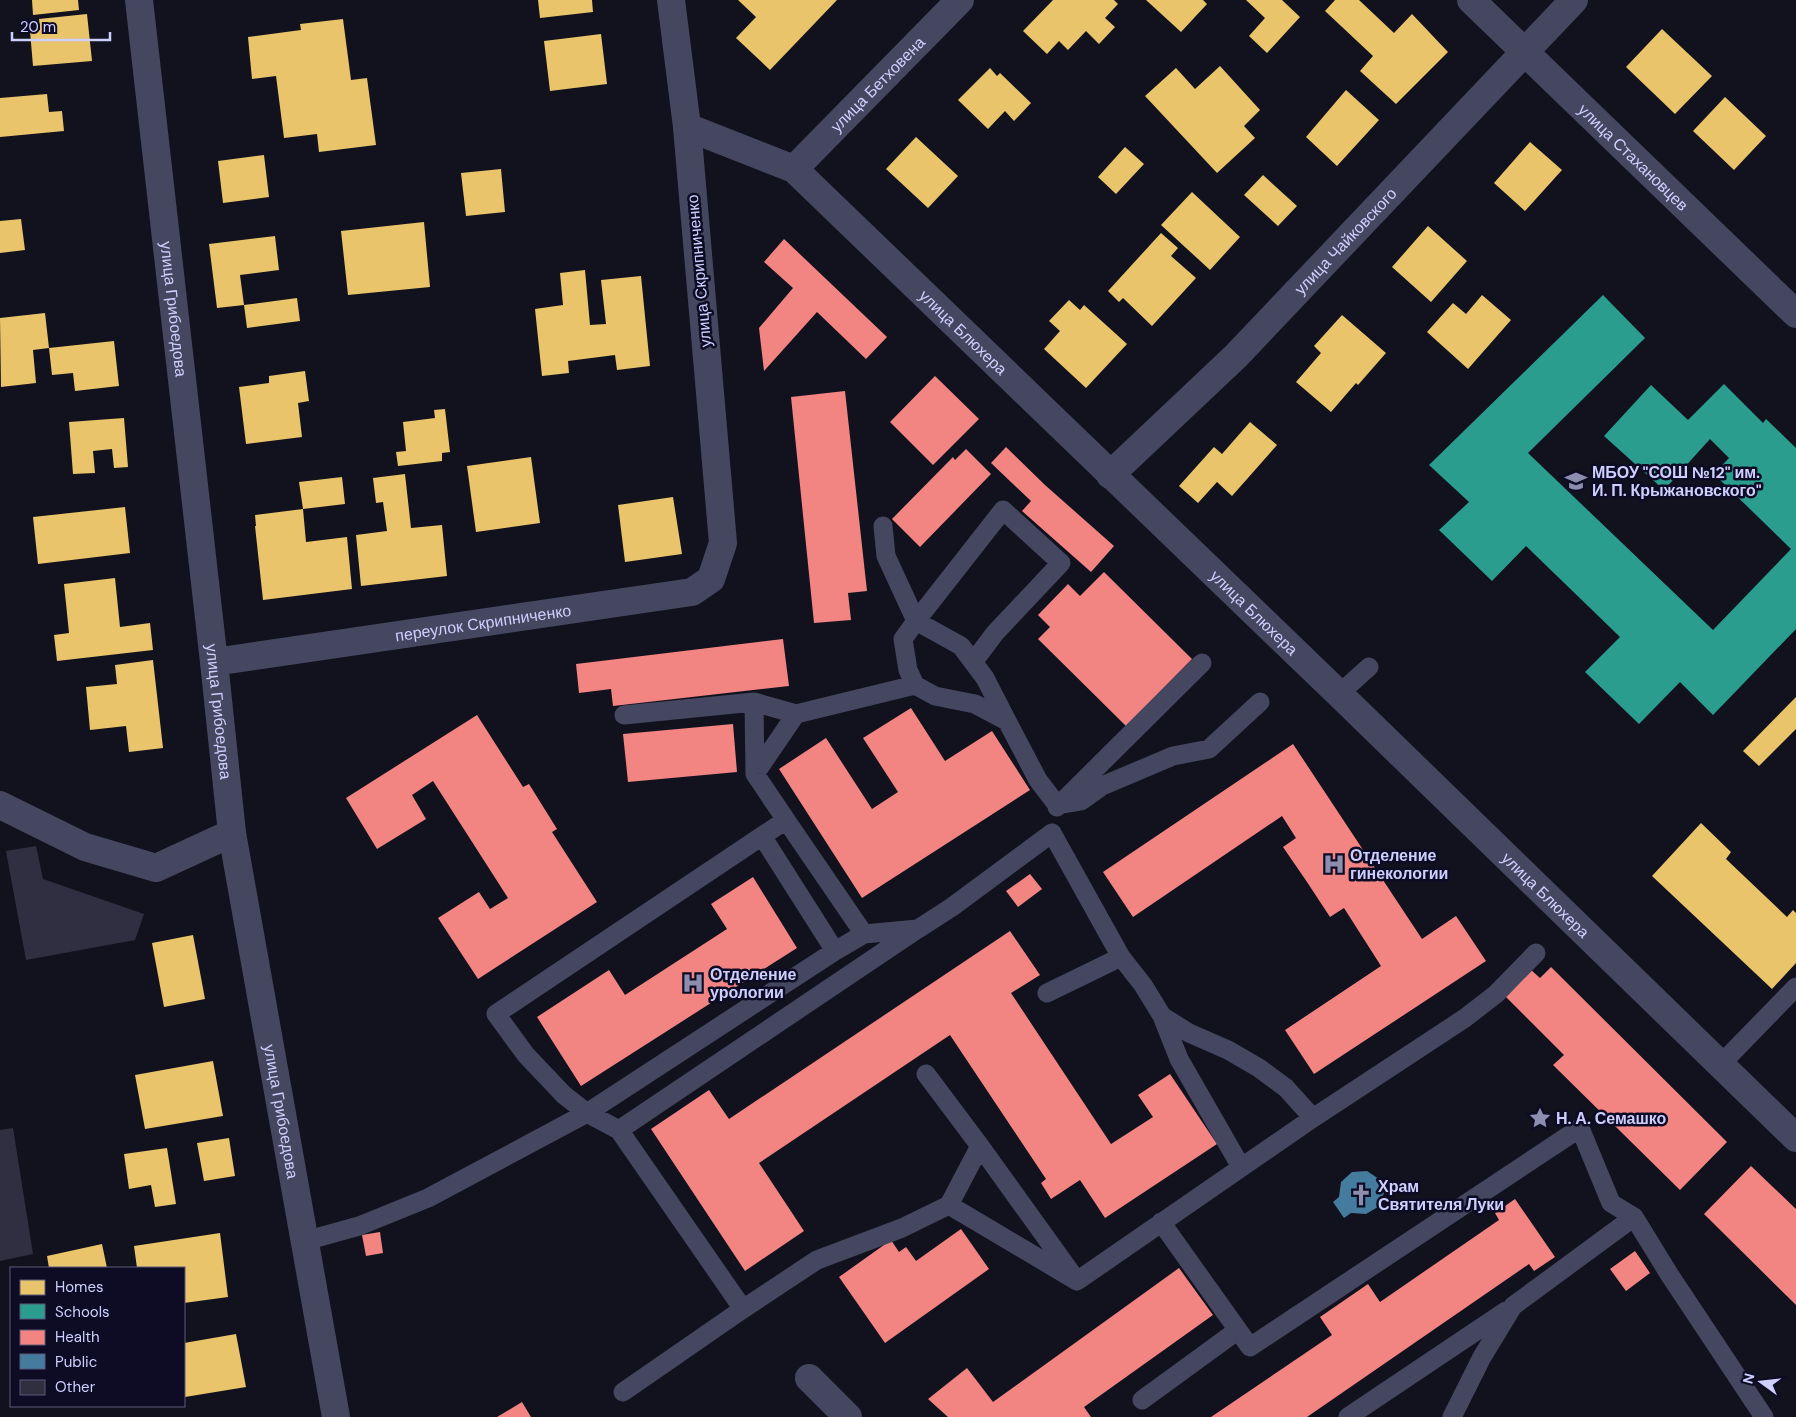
<svg xmlns="http://www.w3.org/2000/svg" width="1796" height="1417" font-family="'DM Sans',sans-serif">
<style>
.homes{fill:#e9c46a}
.schools{fill:#2a9d8f}
.health{fill:#f28482}
.public{fill:#457b9d}
.building{fill:#302f41}
.lines{fill:none;stroke-linecap:round;stroke-linejoin:round}
.service{stroke:#454760;stroke-width:19}
.minor{stroke:#454760;stroke-width:28}
.tertiary{stroke:#454760;stroke-width:28}
.labels{text-anchor:middle;dominant-baseline:central;stroke-width:5;stroke-linejoin:round;paint-order:stroke}
.street-label{font-size:16px;fill:#cfcfff;stroke:#0d0c24}
.poi-label{font-size:16px;font-weight:bold;fill:#cfcfff;stroke:#0d0c24;text-anchor:start}
</style>
<rect width="100%" height="100%" fill="#12121e"/>
<path class="homes" d="M32,0H78L79,10L33,15Z
M538,0H592L593,12L540,18Z
M738,0H837L770,70L736,38L756,17Z
M1053,0H1114L1118,4L1105,18L1115,27L1099,44L1086,31L1068,50L1059,41L1047,54L1023,31Z
M1146,0H1203L1207,4L1181,32Z
M1246,0H1282L1300,17L1267,53L1249,36L1265,18Z
M1335,0H1359L1394,33L1412,14L1448,52L1396,104L1360,71L1373,56L1325,11Z
M87,14L92,61L33,66L30,31L40,30L39,19Z
M343,19L351,80L367,78L376,145L319,152L317,134L284,138L276,76L252,79L248,37L301,30L300,24Z
M1662,29L1712,76L1675,114L1626,67Z
M601,34L607,84L550,91L544,41Z
M1220,66L1260,110L1244,126L1255,138L1217,173L1145,96L1176,68L1195,89Z
M990,68L997,76L1000,73L1031,103L1014,121L1005,111L988,129L958,100Z
M1346,90L1379,120L1337,166L1306,137Z
M47,94L49,112L62,111L64,131L0,137V98Z
M1725,97L1766,136L1734,170L1693,131Z
M916,137L958,176L928,208L886,169Z
M1530,142L1562,170L1525,211L1494,183Z
M1125,147L1144,164L1116,194L1098,177Z
M264,155L269,197L223,203L218,161Z
M501,169L505,212L466,216L461,173Z
M1263,175L1297,206L1278,226L1244,195Z
M1192,192L1240,237L1210,270L1161,225Z
M21,219L25,250L0,253V221Z
M424,222L430,287L348,295L341,231Z
M1428,226L1467,261L1431,302L1392,267Z
M1161,233L1178,248L1171,256L1196,278L1152,326L1123,298L1119,302L1108,291Z
M275,236L279,270L240,275L244,305L217,308L209,244Z
M585,270L590,325L606,324L601,280L641,276L650,366L617,370L615,355L568,361L569,373L542,376L535,309L563,305L560,273Z
M1482,295L1511,320L1468,369L1427,332L1453,303L1466,314Z
M297,298L300,321L247,328L244,305Z
M1069,300L1080,310L1084,305L1127,344L1086,388L1044,349L1060,331L1049,321Z
M45,313L49,348L33,350L36,383L1,387L0,318Z
M1342,315L1386,353L1358,385L1356,383L1331,412L1296,382L1321,353L1314,346Z
M114,341L119,386L75,391L73,373L52,375L49,348Z
M305,371L309,401L298,403L302,437L246,444L239,387L269,383V376Z
M445,409L450,452L442,453V461L398,466L396,452L406,451L403,422L435,418L434,410Z
M124,418L128,467L114,468L112,449L93,451L95,473L73,474L69,422Z
M1250,422L1277,445L1232,496L1217,482L1198,503L1179,486L1214,447L1222,454Z
M531,457L540,523L476,532L467,466Z
M405,474L411,528L442,525L447,576L361,586L356,535L387,531L383,502L376,503L373,478Z
M342,477L345,504L303,509L299,482Z
M673,497L682,554L625,562L618,505Z
M125,507L130,553L38,564L33,517Z
M303,509L306,542L347,537L352,589L263,600L255,526H256L255,515Z
M115,578L120,627L150,623L153,650L57,661L54,635L69,633L64,584Z
M153,660L163,748L129,752L126,726L90,730L86,687L117,684L115,665Z
M1796,697V729L1759,766L1743,751Z
M1701,823L1731,852L1726,859L1787,917L1793,910L1796,913V963L1772,989L1652,876Z
M193,935L205,999L164,1007L152,943Z
M213,1061L223,1116L145,1129L135,1075Z
M229,1138L235,1176L204,1181L197,1143Z
M167,1148L176,1204L155,1207L151,1185L129,1189L124,1154Z
M220,1233L228,1297L184,1303V1268H137L134,1246Z
M102,1244L107,1268H49L47,1256Z
M236,1334L246,1387L185,1397L184,1343Z"/>
<path class="schools" d="M1603,295L1645,338L1528,453L1713,630L1791,549L1714,474L1729,458L1710,439L1664,490L1604,436L1651,385L1688,420L1724,384L1763,423L1766,419L1796,448V629L1713,715L1680,682L1639,724L1585,672L1620,637L1526,546L1492,581L1439,530L1469,502L1429,465Z"/>
<path class="health" d="M784,239L887,337L866,359L817,312L764,371L759,328L793,288L764,262Z
M935,376L979,419L933,465L890,422Z
M845,391L867,591L848,593L851,620L814,623L791,397Z
M1006,447L1045,485L1114,546L1091,572L1022,511L1031,501L991,463Z
M966,449L991,474L920,547L892,519L953,457L955,460Z
M1104,572L1192,659L1126,726L1038,639L1050,627L1038,615L1068,584L1080,596Z
M783,639L789,686L613,706L611,689L579,693L576,664Z
M911,708L945,761L992,731L1030,790L862,898L779,769L826,738L872,809L898,792L863,738Z
M477,715L523,787L529,784L557,829L552,832L597,902L478,979L438,918L479,892L490,909L508,898L433,781L412,795L426,819L377,849L346,798Z
M733,724L737,772L628,782L623,734Z
M1293,744L1422,939L1456,916L1486,961L1314,1074L1285,1030L1381,966L1344,908L1330,917L1307,882L1283,847L1296,838L1282,816L1133,917L1103,872Z
M1030,874L1042,889L1018,907L1006,891Z
M753,877L797,948L581,1086L537,1017L609,970L625,995L727,929L711,904Z
M1010,931L1040,975L1011,993L1111,1144L1153,1117L1138,1095L1170,1074L1217,1144L1105,1218L1080,1180L1051,1199L1041,1183L1046,1179L950,1035L759,1163L804,1231L745,1271L651,1129L709,1090L729,1119Z
M1551,967L1727,1142L1680,1190L1553,1065L1564,1055L1504,995L1530,969L1540,978Z
M1751,1166L1796,1209V1305L1704,1214Z
M1515,1199L1555,1257L1534,1271L1529,1264L1307,1417H1211L1332,1335L1320,1317L1368,1284L1380,1302L1499,1220L1495,1213Z
M961,1229L989,1269L885,1343L839,1277L891,1240L899,1252L906,1247L916,1261Z
M380,1232L383,1253L366,1256L362,1235Z
M1635,1251L1650,1273L1626,1291L1610,1269Z
M1179,1268L1213,1315L1084,1407L1091,1417H948L928,1399L967,1368L993,1402Z
M522,1402L531,1417H497Z"/>
<path class="public" d="M1367,1171L1379,1179L1384,1193L1378,1207L1366,1214L1351,1213L1344,1218L1333,1202L1339,1197L1341,1182L1352,1172Z"/>
<path class="building" d="M36,846L43,879L144,914L135,940L26,960L6,851Z
M13,1128L33,1254L0,1261V1130Z"/>
<g class="lines">
<path class="service" d="M883,526L886,556L916,621L903,639L908,670L915,685L935,696L975,704L1007,721L1038,780L1057,805L1081,801L1102,786L1173,756L1209,749L1260,702
M974,661L995,633L1061,563L1003,510L916,621L961,646L985,678L1007,721
M1339,694L1369,667
M754,702L796,714
M624,715L754,702L755,774L786,820
M755,774L796,714L915,685
M1057,807L1202,663
M762,836L835,951
M864,934L786,820L496,1014L526,1055L564,1095L587,1113L619,1130L743,1309L817,1260L902,1228L949,1205L1077,1281L1313,1118L1465,1018L1496,994L1536,953
M1047,993L1121,957
M1162,1016L1179,1059L1241,1167
M1720,1065L1796,987
M926,1074L980,1146L949,1205
M619,1130L916,930
M980,1146L1072,1274
M1161,1222L1250,1347L1580,1128L1611,1203L1634,1217L1669,1274L1764,1417
M305,1241L359,1226L428,1198L587,1113L835,951L864,934L918,929L952,907L1052,833L1121,957L1143,985L1162,1016L1189,1033L1228,1050L1259,1068L1286,1088L1313,1118
M623,1392L743,1309
M1142,1400L1238,1330
M1348,1417L1506,1311
M1452,1417L1482,1357L1513,1306L1634,1217"/>
<g class="minor">
<path id="s1" d="M139,0L214,662L232,833L336,1417"/>
<path id="s2" d="M794,169L960,0"/>
<path id="s3" d="M1110,475L1236,356L1574,0"/>
<path id="s4" d="M214,662L692,592L711,579L723,543L687,127"/>
<path d="M0,805L85,847L156,868L232,833"/>
<path d="M809,1378L848,1417"/>
</g>
<g class="tertiary">
<path id="s5" d="M671,0L687,127L794,169L1339,694L1796,1138"/>
<path id="s6" d="M1471,0L1796,314"/>
</g>
</g>
<defs>
<g id="school-bare" transform="scale(1.725)"><path d="M0-5L7-2L0 1L-7-2ZM-4 1L0 2.5L4 1V4Q0 6-4 4Z" fill="#8d8db0" stroke="#0d0c24" stroke-width="2.5" paint-order="stroke"/></g>
<g id="hospital-bare" transform="scale(1.725)"><path d="M-5-5h3v3.5h4V-5h3V5h-3V1.5h-4V5h-3Z" fill="#8d8db0" stroke="#0d0c24" stroke-width="2.5" paint-order="stroke"/></g>
<g id="sight-bare" transform="scale(1.725)"><path d="M0-6L1.8-2.2L6-1.7L2.9 1.2L3.7 5.4L0 3.3L-3.7 5.4L-2.9 1.2L-6-1.7L-1.8-2.2Z" fill="#8d8db0" stroke="#0d0c24" stroke-width="2.5" paint-order="stroke"/></g>
<g id="church-bare" transform="scale(1.725)"><path d="M-1.2-6h2.4v3.5h3.3v2.4h-3.3V6h-2.4V-.1h-3.3v-2.4h3.3Z" fill="#8d8db0" stroke="#0d0c24" stroke-width="2.5" paint-order="stroke"/></g>
</defs>
<g fill-rule="evenodd">
<use href="#school-bare" x="1576" y="481"/>
<use href="#hospital-bare" x="1334" y="864"/>
<use href="#hospital-bare" x="693" y="983"/>
<use href="#sight-bare" x="1540" y="1118"/>
<use href="#church-bare" x="1361" y="1195"/>
</g>
<g class="labels">
<g class="street-label">
<text stroke="none"><textPath href="#s2" startOffset="119">улица Бетховена</textPath></text>
<text stroke="none"><textPath href="#s6" startOffset="226">улица Стахановцев</textPath></text>
<text stroke="none"><textPath href="#s3" startOffset="332">улица Чайковского</textPath></text>
<text transform="translate(699 271) rotate(-95)">улица Скрипниченко</text>
<text stroke="none"><textPath href="#s1" startOffset="311">улица Грибоедова</textPath></text>
<text stroke="none"><textPath href="#s5" startOffset="478">улица Блюхера</textPath></text>
<text stroke="none"><textPath href="#s5" startOffset="882">улица Блюхера</textPath></text>
<text stroke="none"><textPath href="#s4" startOffset="272">переулок Скрипниченко</textPath></text>
<text stroke="none"><textPath href="#s1" startOffset="716">улица Грибоедова</textPath></text>
<text stroke="none"><textPath href="#s5" startOffset="1288">улица Блюхера</textPath></text>
<text stroke="none"><textPath href="#s1" startOffset="1121">улица Грибоедова</textPath></text>
</g>
<g class="poi-label">
<text x="1592" y="472">МБОУ "СОШ №12" им.<tspan x="1592" dy="18">И. П. Крыжановского"</tspan></text>
<text x="1350" y="855">Отделение<tspan x="1350" dy="18">гинекологии</tspan></text>
<text x="710" y="974">Отделение<tspan x="710" dy="18">урологии</tspan></text>
<text x="1556" y="1118">Н. А. Семашко</text>
<text x="1378" y="1186">Храм<tspan x="1378" dy="18">Святителя Луки</tspan></text>
</g>
</g>
<rect x="10" y="1267" width="175" height="140" fill="#0d0c24" stroke="#5b5a7c"/>
<rect x="20" y="1280" width="25" height="15" fill="#e9c46a" stroke="#5b5a7c"/>
<text x="55" y="1292" font-size="15" fill="#cfcfff">Homes</text>
<rect x="20" y="1304" width="25" height="15" fill="#2a9d8f" stroke="#5b5a7c"/>
<text x="55" y="1317" font-size="15" fill="#cfcfff">Schools</text>
<rect x="20" y="1330" width="25" height="15" fill="#f28482" stroke="#5b5a7c"/>
<text x="55" y="1342" font-size="15" fill="#cfcfff">Health</text>
<rect x="20" y="1354" width="25" height="15" fill="#457b9d" stroke="#5b5a7c"/>
<text x="55" y="1367" font-size="15" fill="#cfcfff">Public</text>
<rect x="20" y="1380" width="25" height="15" fill="#302f41" stroke="#5b5a7c"/>
<text x="55" y="1392" font-size="15" fill="#cfcfff">Other</text>
<g transform="translate(1761 1382) rotate(285)" stroke="#0d0c24" stroke-width="4" paint-order="stroke">
<path d="M0-4L9 19L0 12L-9 19Z" fill="#cfcfff"/>
<text y="-8" font-size="14" font-weight="bold" text-anchor="middle" fill="#cfcfff">N</text>
</g>
<path d="M12 32v8h98v-8" fill="none" stroke="#cfcfff" stroke-width="2.5"/>
<text x="20" y="32" font-size="15" fill="#cfcfff" stroke="#0d0c24" stroke-width="4" paint-order="stroke">20 m</text>
</svg>
